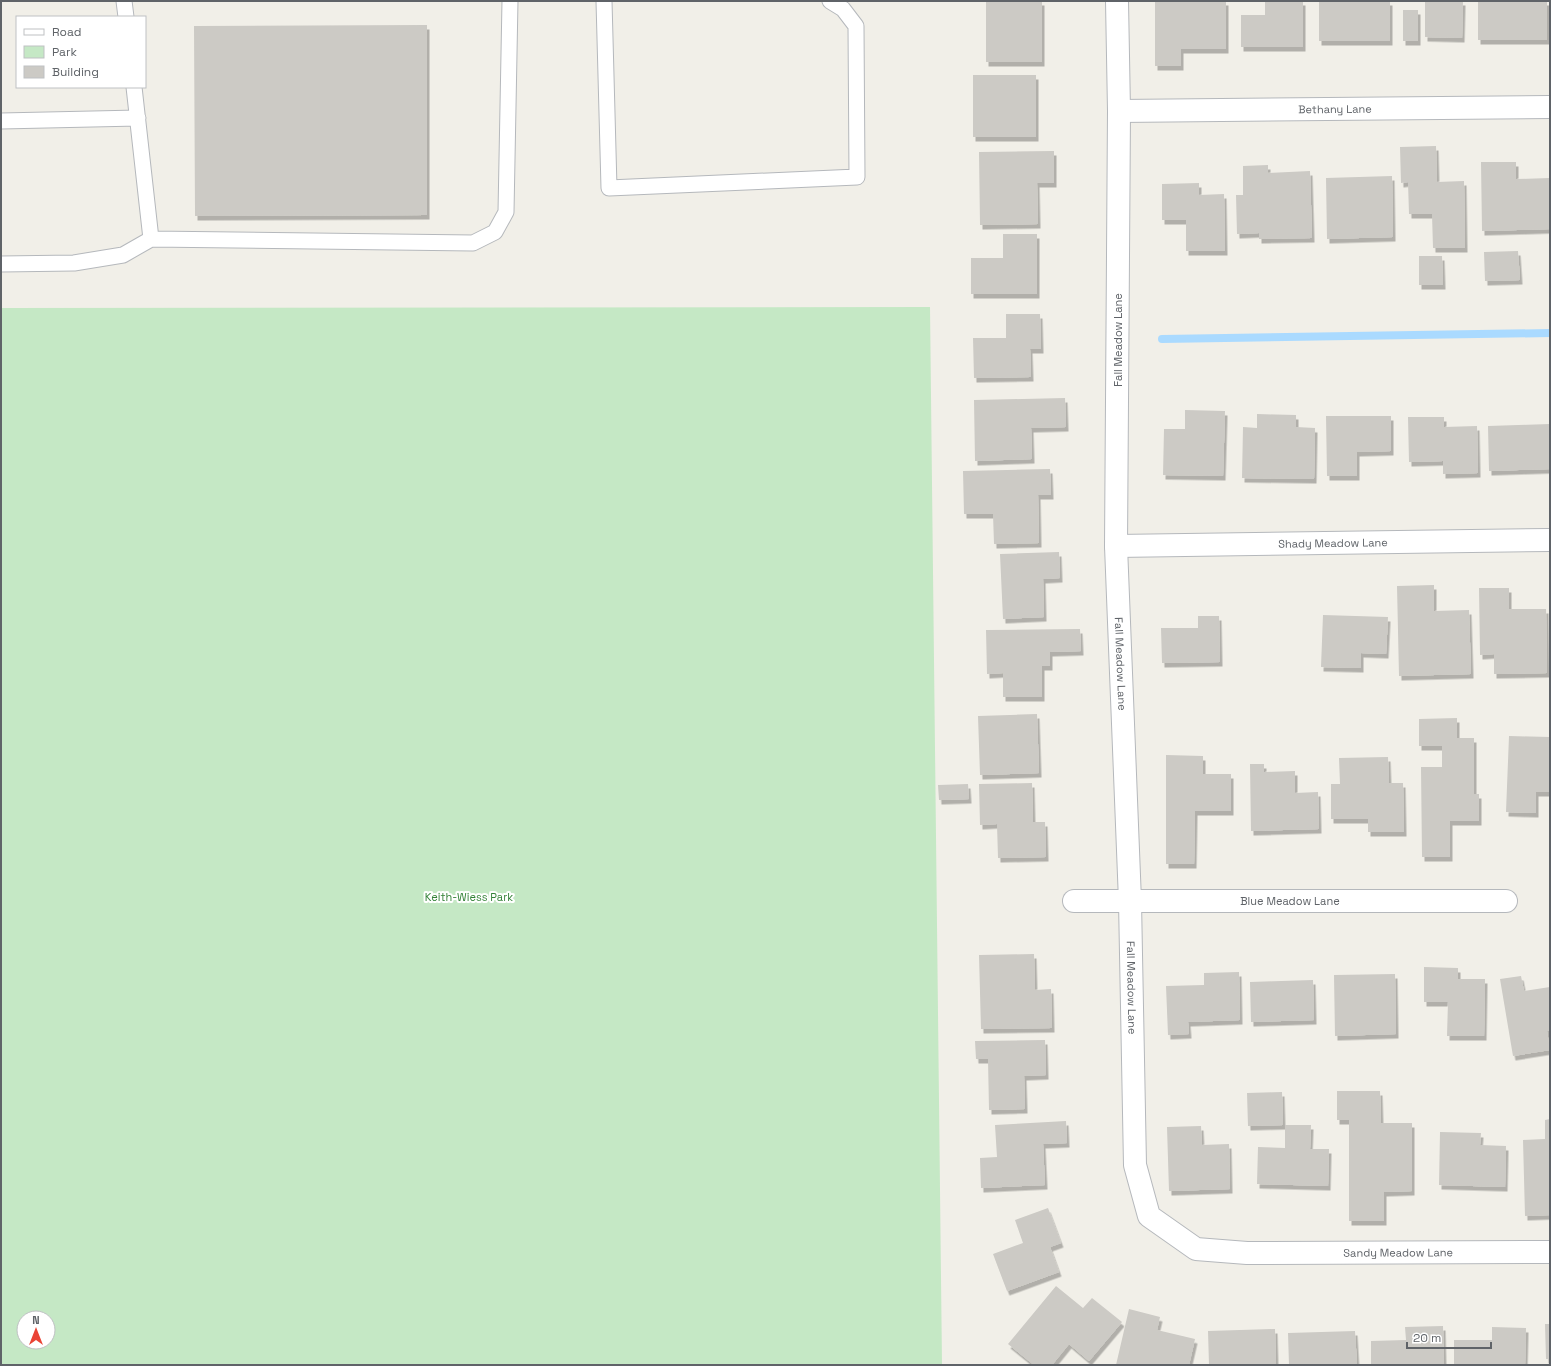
<svg xmlns="http://www.w3.org/2000/svg" width="1551" height="1366" font-family="'Space Grotesk',sans-serif">
<style>
.green{fill:#c5e8c5;fill-rule:evenodd}
.lines{fill:none;stroke-linecap:round;stroke-linejoin:round}
.stream{stroke:#aadaff;stroke-width:8}
.building{fill:#cccac5;filter:url(#shadow)}
.service-casing{stroke:#b5b8bc;stroke-width:17}
.minor-casing{stroke:#b5b8bc;stroke-width:24}
.service{stroke:#fff;stroke-width:15}
.minor{stroke:#fff;stroke-width:22}
.labels{text-anchor:middle;dominant-baseline:central;stroke-width:4;stroke-linejoin:round;paint-order:stroke}
.street-label{font-size:11px;fill:#5f6368;stroke:#fff}
.park-label{font-size:11px;fill:#348238;stroke:#fff}
</style>
<defs>
<filter id="shadow"><feDropShadow dx="2.5" dy="4.5" stdDeviation="0" flood-color="#0004"/></filter>
</defs>
<rect width="100%" height="100%" fill="#f1efe8"/>
<path class="green" d="M930,307L942,1365H1V308ZM24,1318H48V1342H24Z"/>
<g class="lines">
<path class="stream" d="M1162,339L1550,333"/>
</g>
<path class="building" d="M986,1H1042V62H986Z
M1155,1H1226V49H1181V66H1155Z
M1265,1H1303V47H1241V15H1265Z
M1319,1H1390V41H1319Z
M1425,1H1463L1462,38L1425,37Z
M1478,1H1547V40H1478Z
M1403,10H1418V41H1403Z
M427,25V215L195,216L194,26Z
M973,75H1036V137H973Z
M1436,146L1437,182L1464,181L1465,248H1433L1432,214H1409L1408,182L1401,183L1400,147Z
M1054,151V183H1037L1038,224L980,225L979,152Z
M1481,162H1516V179L1550,178V229L1482,231Z
M1268,165V173L1310,171L1312,238L1259,239V233L1237,234L1236,195H1243V166Z
M1392,176L1393,237L1327,239L1326,178Z
M1199,183V195L1224,194L1225,251H1186V220H1162V184Z
M1003,234H1037V294H971V258H1003Z
M1518,251L1520,280L1485,281L1484,252Z
M1419,256H1442L1443,285H1419Z
M1006,314H1040L1041,349H1030L1031,377L974,378L973,338H1006Z
M1065,398L1066,427L1031,428L1032,459L975,461L974,400Z
M1185,410L1225,411L1223,476L1163,475L1164,429H1185Z
M1257,414L1296,415V427L1315,428L1314,479L1242,478L1243,427L1257,428Z
M1326,416H1391V451L1357,452V476H1327Z
M1408,417H1444V427L1477,426L1478,473L1443,474V461L1409,462Z
M1550,424V469L1489,471L1488,426Z
M1050,469L1051,495H1038L1039,543L994,544L993,514H964L963,471Z
M1059,552L1060,578L1043,579L1044,617L1003,619L1000,554Z
M1434,585V611L1469,610L1471,674L1399,676L1397,586Z
M1479,588H1509V609H1546L1547,673L1494,674V654L1480,655Z
M1323,615L1388,617L1386,654L1361,653V668L1321,667Z
M1198,616H1219L1220,662L1162,663L1161,628H1198Z
M1080,629L1081,651L1050,652V666H1042V697H1003V673L987,674L986,630Z
M1037,714L1039,773L980,775L978,716Z
M1457,718V738H1474V794H1479V821H1450V857H1422L1421,767H1442V746H1419V719Z
M1509,736L1550,737V792H1536V813L1506,812Z
M1166,755L1203,756V774H1231V811H1195L1194,864H1166Z
M1388,757L1389,783H1403L1404,832H1368V819H1331V784H1340L1339,758Z
M1250,764H1264V772L1295,771V793L1318,792L1319,829L1251,831Z
M1032,783L1033,822H1045L1046,857L998,858L997,824L980,825L979,784Z
M968,784L969,799L939,800L938,785Z
M1034,954L1035,990L1051,989L1052,1028L981,1029L979,955Z
M1424,967L1458,968V979H1485L1484,1036H1447L1448,1002H1424Z
M1239,972L1240,1020L1188,1022L1189,1034L1168,1035L1166,986L1204,985V973Z
M1395,974L1396,1034L1335,1036L1334,975Z
M1521,976L1524,991L1550,987V1031H1547L1550,1050L1513,1056L1500,979Z
M1313,980L1314,1020L1251,1022L1250,982Z
M1045,1040L1046,1075L1024,1076L1025,1109L989,1110L988,1059H976L975,1041Z
M1337,1091H1380L1381,1123H1412V1191L1384,1192V1221H1349V1120H1337Z
M1282,1092L1283,1125L1248,1126L1247,1093Z
M1550,1119V1215L1525,1216L1523,1140L1545,1139V1120Z
M1066,1121L1067,1143L1043,1144L1045,1185L981,1188L980,1158L997,1157L995,1125Z
M1285,1125H1311L1310,1149H1329L1328,1186L1257,1184L1258,1147L1285,1148Z
M1201,1126L1202,1145L1229,1144L1230,1189L1169,1191L1167,1127Z
M1440,1132L1481,1133L1480,1145L1506,1146L1505,1187L1439,1185Z
M1048,1208L1061,1243L1050,1247L1059,1272L1007,1291L993,1254L1023,1243L1015,1220Z
M1056,1286L1083,1308L1092,1298L1122,1322L1089,1361L1069,1344L1052,1365H1034L1008,1344Z
M1129,1309L1160,1317L1157,1330L1195,1339L1189,1365H1116Z
M1545,1324H1550V1359H1546Z
M1443,1326L1444,1365H1371V1341L1406,1340L1405,1327Z
M1492,1327L1526,1328L1525,1365H1454V1340H1492Z
M1275,1329L1276,1365H1209L1208,1331Z
M1355,1331L1357,1365H1289L1288,1333Z"/>
<g class="lines">
<g class="service-casing">
<path id="service" d="M124,1L126,17
M604,1L609,188L857,177L856,26L843,9L830,1
M1,121L138,118
M151,239L473,243L495,232L506,212L510,1
M1,264L74,263L123,255L151,239L134,87"/>
</g>
<g class="minor-casing">
<g id="minor">
<path id="s1" d="M1117,1L1119,111L1116,546L1130,901L1135,1165L1149,1216L1196,1249L1247,1253L1550,1252"/>
<path id="s2" d="M1119,111L1550,107"/>
<path id="s3" d="M1116,546L1550,540"/>
<path id="s4" d="M1074,901H1506"/>
</g>
</g>
<use href="#service" class="service"/>
<use href="#minor" class="minor"/>
</g>
<g class="labels">
<g class="street-label">
<text stroke="none"><textPath href="#s2" startOffset="216">Bethany Lane</textPath></text>
<text transform="translate(1118 340) rotate(-90)">Fall Meadow Lane</text>
<text stroke="none"><textPath href="#s3" startOffset="217">Shady Meadow Lane</textPath></text>
<text stroke="none"><textPath href="#s1" startOffset="663">Fall Meadow Lane</textPath></text>
<text stroke="none"><textPath href="#s4" startOffset="216">Blue Meadow Lane</textPath></text>
<text stroke="none"><textPath href="#s1" startOffset="987">Fall Meadow Lane</textPath></text>
<text stroke="none"><textPath href="#s1" startOffset="1477">Sandy Meadow Lane</textPath></text>
</g>
<g class="park-label">
<text x="469" y="897">Keith-Wiess Park</text>
</g>
</g>
<rect width="1551" height="1366" fill="none" stroke="#5f6368" stroke-width="4"/>
<rect x="16" y="16" width="130" height="72" fill="#ffffff" stroke="#bfc1c3"/>
<rect x="24" y="29" width="20" height="6" fill="#ffffff" stroke="#bfc1c3"/>
<text x="52" y="36" font-size="12" fill="#5f6368">Road</text>
<rect x="24" y="46" width="20" height="12" fill="#c5e8c5" stroke="#bfc1c3"/>
<text x="52" y="56" font-size="12" fill="#5f6368">Park</text>
<rect x="24" y="66" width="20" height="12" fill="#cccac5" stroke="#bfc1c3"/>
<text x="52" y="76" font-size="12" fill="#5f6368">Building</text>
<g transform="translate(36 1330)"><circle r="19" fill="#ffffff" stroke="#bfc1c3"/>
<path d="M0-3L7 15L0 10L-7 15Z" fill="#ea4335"/>
<text y="-6" font-size="11" font-weight="bold" text-anchor="middle" fill="#5f6368">N</text>
</g>
<path d="M1407 1342v6h84v-6" fill="none" stroke="#5f6368" stroke-width="2"/>
<text x="1413" y="1342" font-size="12" fill="#5f6368" stroke="#ffffff" stroke-width="3" paint-order="stroke">20 m</text>
</svg>
